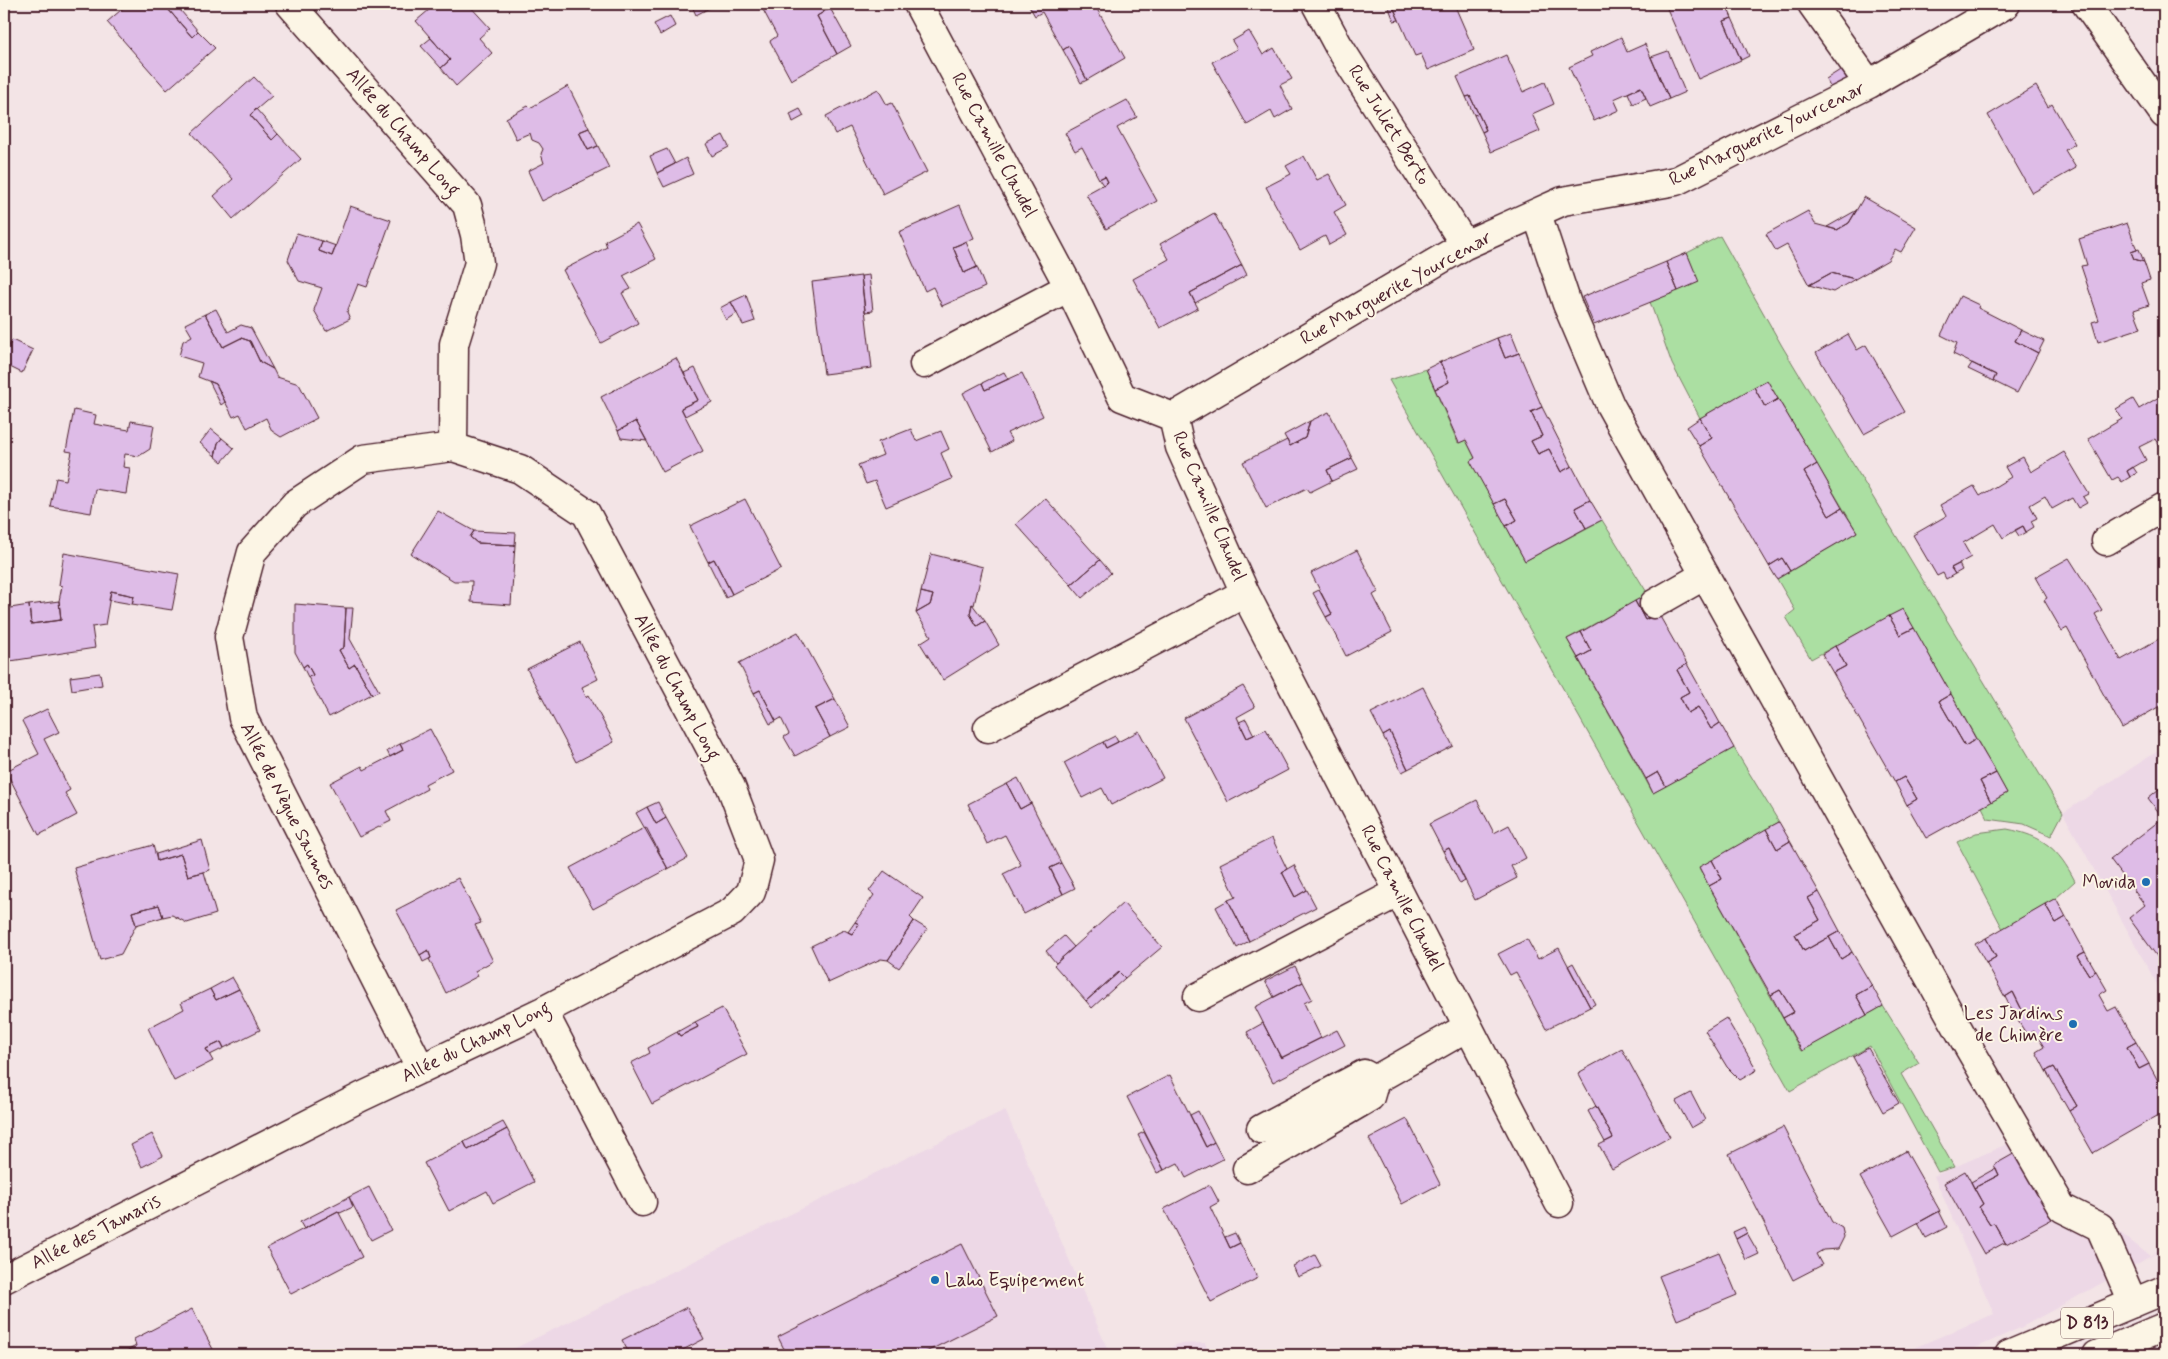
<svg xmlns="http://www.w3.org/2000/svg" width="2168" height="1359" font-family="Mynerve,sans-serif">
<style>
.built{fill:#edd8e6}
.green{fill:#abdfa2;stroke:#7a7f66}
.building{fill:#debce7;stroke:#4a1f2b}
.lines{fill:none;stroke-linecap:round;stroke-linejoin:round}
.minor-casing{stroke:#4a1f2b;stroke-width:31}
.major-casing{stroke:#4a1f2b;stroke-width:31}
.minor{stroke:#fcf5e5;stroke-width:28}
.major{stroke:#fcf5e5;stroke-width:28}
.poi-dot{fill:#1f6fb2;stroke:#fcf5e5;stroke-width:2}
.labels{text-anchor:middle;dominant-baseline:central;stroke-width:4;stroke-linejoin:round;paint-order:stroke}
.shield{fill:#fcf5e5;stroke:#7f5f63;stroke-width:1}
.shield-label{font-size:18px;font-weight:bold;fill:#4a1f2b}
.street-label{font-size:19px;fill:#4a1f2b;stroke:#fcf5e5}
.poi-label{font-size:19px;fill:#4a1f2b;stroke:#fcf5e5;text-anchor:end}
</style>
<rect width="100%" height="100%" fill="#f3e4e6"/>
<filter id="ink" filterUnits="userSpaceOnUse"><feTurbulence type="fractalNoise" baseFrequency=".02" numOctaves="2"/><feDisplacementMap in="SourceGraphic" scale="10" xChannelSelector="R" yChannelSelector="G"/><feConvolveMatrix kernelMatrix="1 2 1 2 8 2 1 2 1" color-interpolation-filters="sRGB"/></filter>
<g filter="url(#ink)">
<path class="built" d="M2164,747V997L2063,813Z
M1005,1110L1110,1355H501Z
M2007,1144L2150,1256L2164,1247V1249L2022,1327L1960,1355H1897L1994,1314L1934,1176Z
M1205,1343L1210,1355H1157L1178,1344Z"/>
<path class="green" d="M1720,236L1782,346L2063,813L2051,836L2024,824L1988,819L1982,807L2007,793L1903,609L1811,659L1786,617L1795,610L1777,579L1857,532L1767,380L1700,418L1672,364L1650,302L1698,282L1687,253Z
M1426,369L1458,443L1466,440L1475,458L1471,461L1525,561L1602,520L1648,594L1567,639L1653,793L1734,748L1779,822L1699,868L1801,1051L1883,1006L1919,1063L1901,1074L1954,1167L1938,1172L1870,1046L1790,1091L1389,380Z
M2007,829C2043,836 2058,848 2075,881L2056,898L2003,929L1957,842L1976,833Z"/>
<path class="building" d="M128,4H175L168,9L192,37L198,31L215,48L167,90L107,22Z
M175,4L198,31L192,37L168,9Z
M436,4H468L490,28L479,38L492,53L456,86L441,68L450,60L416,21Z
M691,4H717L696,15Z
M760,4H820L824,12L817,16L837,54L791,80L770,41L777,36Z
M1028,4H1094L1125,58L1087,80L1069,46L1063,50L1042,12L1035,16Z
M1392,4H1454L1474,50L1428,70L1421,54L1415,56Z
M1665,4H1726L1732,18L1724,21L1741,60L1698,79Z
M1393,7L1399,20L1394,21L1389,8Z
M830,8L851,46L837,54L817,16Z
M670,16L675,26L660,35L654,24Z
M1732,18L1749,56L1741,60L1724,21Z
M1249,31L1263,55L1274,48L1292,79L1280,85L1292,109L1275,119L1271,111L1247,125L1212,62L1237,49L1232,41Z
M1621,37L1627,52L1645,44L1669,99L1650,107L1641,87L1614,99L1619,110L1594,121L1569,67L1592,56L1590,52Z
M431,38L450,60L441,68L421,46Z
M1069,46L1087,80L1081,83L1063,50Z
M1668,51L1685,92L1669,99L1651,57Z
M1506,55L1523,92L1545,82L1554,104L1532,114L1540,131L1491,152L1482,132L1486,130L1470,96L1466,97L1457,77Z
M1845,67L1854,81L1833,93L1826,79Z
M254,77L272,96L250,115L272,140L278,134L301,159L233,219L214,196L233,179L192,133Z
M568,86L589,128L579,132L588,150L598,146L609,168L542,201L528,171L544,163L541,154L543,149L539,143L532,140L530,133L516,139L506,118L528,106L530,108Z
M2036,86L2048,107L2052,104L2075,144L2065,150L2076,168L2032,193L1988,115Z
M1641,87L1646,98L1633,104L1628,93Z
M878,89L887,105L892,103L927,172L883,194L850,127L835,134L826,116Z
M1470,96L1478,113L1474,115L1466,97Z
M1127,100L1137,117L1117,128L1157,201L1106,229L1086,194L1108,182L1105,176L1099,179L1082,147L1075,151L1065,133Z
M256,109L278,134L272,140L250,115Z
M800,109L804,116L793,122L790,114Z
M1478,113L1486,130L1482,132L1474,115Z
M589,128L598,146L588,150L579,132Z
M723,135L729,147L712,156L706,144Z
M667,149L675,164L657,173L650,156Z
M1304,156L1317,180L1329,174L1346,205L1334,212L1347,235L1329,245L1325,236L1300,250L1266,187L1291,174L1286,166Z
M686,158L693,174L664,187L657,173Z
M1105,176L1108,182L1103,185L1099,179Z
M1864,197L1916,227L1901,252L1895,249L1888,260L1855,279L1831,273L1809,285L1787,245L1776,251L1766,234L1808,211L1815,224L1837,230L1849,223Z
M960,205L974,238L953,247L964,273L977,267L985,287L942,306L933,287L925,291L899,232Z
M350,206L391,220L367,287L358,284L347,312L350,319L326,331L314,310L322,288L299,281L288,260L297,233L322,241L319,251L332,256Z
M1857,210L1849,223L1837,230L1827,227Z
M1214,213L1242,265L1190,293L1198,308L1160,328L1133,279L1169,259L1160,244Z
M2127,223L2137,250L2131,252L2134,259L2144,262L2150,280L2141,283L2149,305L2134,310L2141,328L2098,342L2092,322L2099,320L2081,266L2087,265L2079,239Z
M637,224L656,259L623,276L631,289L622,293L638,323L601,343L563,270L607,247L605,241Z
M322,241L336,246L332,256L319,251Z
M966,242L977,267L964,273L953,247Z
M2139,249L2144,262L2134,259L2131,252Z
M1687,253L1699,282L1678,291L1666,262Z
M1666,262L1678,291L1594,325L1582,297Z
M1242,265L1247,275L1195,303L1190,293Z
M1831,273L1855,279L1833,292L1809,285Z
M869,275L873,311L865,312L861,276Z
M861,276L872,368L824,374L812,282Z
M746,295L755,321L743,325L731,302Z
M1960,296L1979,305L1978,308L2021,330L2015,341L2038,353L2017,393L1993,381L1996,375L1953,354L1957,343L1941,335Z
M731,302L737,313L726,320L720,308Z
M216,309L228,332L241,325L251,328L273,369L260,362L250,341L241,338L223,347L205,314Z
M205,314L223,347L241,338L250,341L260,362L273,369L277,377L299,384L317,418L281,437L272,431L266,418L247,428L240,414L233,417L216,384L198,377L202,363L179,356L183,341L192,336L185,324Z
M2021,330L2044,341L2038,353L2015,341Z
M1511,333L1519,353L1505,358L1497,338Z
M1848,334L1857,350L1866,345L1905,412L1864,434L1816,353Z
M1497,338L1505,358L1519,353L1542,407L1531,412L1542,436L1531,441L1538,454L1549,449L1561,472L1572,466L1590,500L1575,508L1586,528L1525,561L1506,526L1517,520L1505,499L1494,504L1470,461L1475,458L1466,440L1459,443L1435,389L1449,382L1440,362Z
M12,340L33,350L22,373L4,364V356Z
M676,358L698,400L681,408L703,451L663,472L636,421L618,431L601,397Z
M1440,362L1449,382L1435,389L1426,369Z
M1972,363L1996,375L1993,381L1968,369Z
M695,368L712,402L685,416L681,408L698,400L684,373Z
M1004,372L1008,379L985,390L982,383Z
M1022,373L1043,416L1007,433L1012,441L992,452L963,393L982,383L985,390Z
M1767,380L1778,399L1765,407L1754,387Z
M209,381L216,384L225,402L221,405Z
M1754,387L1765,407L1778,399L1817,464L1804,472L1829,516L1842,508L1857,532L1790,571L1782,558L1769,566L1699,446L1712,438L1700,418Z
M2164,394V450L2162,451L2155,439L2139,447L2146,460L2127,471L2130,477L2122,482L2118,477L2112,480L2088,439L2122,419L2116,409L2133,399L2139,409Z
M1542,407L1572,466L1561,472L1549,449L1538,454L1531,441L1542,436L1531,412Z
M74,410L96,415L94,424L129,430L131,421L154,425L150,449L139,456L125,454L123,467L130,468L126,494L95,489L91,513L50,506L56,478L66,480L72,452L66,451Z
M1329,412L1352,458L1327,470L1332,481L1310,492L1307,488L1266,508L1243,462L1287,440L1290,446L1305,438L1310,421Z
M1700,418L1712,438L1699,446L1687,427Z
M636,421L647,441L621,438L618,431Z
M1310,421L1305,438L1290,446L1284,435Z
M211,429L222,438L218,443L215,456L200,443Z
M911,429L916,441L941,431L949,449L941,453L952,479L886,507L875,481L866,484L858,465L883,455L878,442Z
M222,438L234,448L222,462L215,456L218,443Z
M2064,452L2089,494L2083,497L2087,503L2078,508L2072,498L2052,509L2045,496L2030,505L2037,518L2031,521L2034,527L2026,532L2023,526L2003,538L1995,524L1963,543L1971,557L1951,568L1955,574L1946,579L1943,573L1937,576L1913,535L1946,516L1940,505L1974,486L1980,496L2011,477L2005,467L2023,457L2031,472Z
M1352,458L1358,469L1332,481L1327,470Z
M1817,464L1842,508L1829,516L1804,472Z
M2133,467L2137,473L2130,477L2127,471Z
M1045,498L1100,560L1071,585L1016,524Z
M745,499L781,569L732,594L714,559L708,562L690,526Z
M1505,499L1517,520L1506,526L1494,504Z
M1590,500L1602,520L1586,528L1575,508Z
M438,511L474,531L470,537L477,543L515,545L511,605L471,602L472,581H454L411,554Z
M2023,526L2026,532L2019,536L2015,530Z
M474,531L516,533L515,545L477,543L470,537Z
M1357,550L1378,592L1373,595L1392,632L1346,656L1326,617L1332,614L1311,573Z
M64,553L179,574L172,610L132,604L134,596L111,591L105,625L92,627L95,648L4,662V609L29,605L31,624L61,620L59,601L62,586L59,585Z
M931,554L983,567L974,605L972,604L970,614L977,626L985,621L999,645L943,680L920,643L931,636L916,613L930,605L933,595L921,592Z
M1782,558L1790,571L1777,579L1769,566Z
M2069,558L2102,610L2095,614L2121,660L2164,636V715L2160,706L2122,728L2067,628L2062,631L2044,600L2047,598L2035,577Z
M714,559L732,594L726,598L708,562Z
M1100,560L1111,573L1082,598L1071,585Z
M1959,564L1962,570L1955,574L1951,568Z
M1319,590L1332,614L1326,617L1313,593Z
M111,591L134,596L132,604L109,600Z
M921,592L933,595L930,605L916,613Z
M1648,594L1658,613L1645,620L1635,601Z
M59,601L61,620L31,624L29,605Z
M1635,601L1645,620L1658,613L1687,664L1677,670L1689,692L1680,697L1688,713L1698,707L1711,729L1720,723L1734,748L1666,786L1658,772L1646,779L1578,658L1591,651L1581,632Z
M295,604L346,608L344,647L339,650L349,668L355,664L372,694L329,717L308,677L313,675L307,664L303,667L295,652Z
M972,604L985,621L977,626L970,614Z
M346,608H353L350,639L379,691L372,694L355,664L349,668L339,650L344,647Z
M1903,609L1914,628L1900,635L1889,616Z
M1889,616L1900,635L1914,628L1951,694L1939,701L1965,746L1976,739L1996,773L1980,781L1991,802L1926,838L1907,805L1917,799L1904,777L1895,782L1833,673L1846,666L1835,646Z
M798,632L835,699L815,709L830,737L795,756L784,737L789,734L781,718L776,721L760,690L754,693L739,663Z
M1581,632L1591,651L1578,658L1567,639Z
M580,642L598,679L582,687L586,697L589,695L614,742L576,762L527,669Z
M1835,646L1846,666L1833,673L1822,654Z
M307,664L313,675L308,677L303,667Z
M1687,664L1720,723L1711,729L1698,707L1688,713L1680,697L1689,692L1677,670Z
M100,673L102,685L72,690L70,677Z
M1243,686L1255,707L1237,717L1247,738L1266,729L1288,770L1228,802L1184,718Z
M1423,687L1453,746L1408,769L1390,732L1383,736L1371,713Z
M760,690L776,721L770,724L754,693Z
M1951,694L1976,739L1965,746L1939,701Z
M835,699L850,727L830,737L815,709Z
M47,709L59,732L44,739L70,790L65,793L77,815L39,835L6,771L39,754L22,721Z
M1246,719L1254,735L1247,738L1239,722Z
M430,729L452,770L425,784L427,789L386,811L391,821L359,837L330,783L362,766L364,770L403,750L400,744Z
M1139,731L1163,778L1111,805L1102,788L1082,798L1064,763L1103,742L1106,748Z
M1390,732L1408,769L1402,772L1383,736Z
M1115,736L1118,742L1106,748L1103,742Z
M400,744L403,750L390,757L387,751Z
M1658,772L1666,786L1653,793L1646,779Z
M1996,773L2007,793L1991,802L1980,781Z
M1904,777L1917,799L1907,805L1895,782Z
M1018,778L1031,803L1020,809L1007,784Z
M1007,784L1020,809L1031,803L1061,863L1050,868L1063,894L1024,914L1003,874L1021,865L1005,835L987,844L968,804Z
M2164,785V966L2129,918L2145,905L2110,859L2163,818L2148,798Z
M1477,800L1494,833L1509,825L1526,858L1511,866L1517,878L1475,900L1449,848L1443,851L1429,824Z
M658,802L666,818L656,824L647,807Z
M647,807L656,824L666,818L688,858L668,869L636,813Z
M1779,822L1790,841L1777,849L1766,829Z
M646,827L668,869L593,909L570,868Z
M1766,829L1777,849L1790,841L1819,892L1808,898L1820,920L1795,934L1804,951L1829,937L1841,959L1852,952L1872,986L1856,995L1867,1015L1802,1051L1783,1018L1794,1012L1780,990L1771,995L1709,886L1722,879L1712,860Z
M1272,838L1287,869L1282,872L1295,897L1307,890L1316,907L1249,941L1228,900L1236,897L1220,864Z
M202,840L210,870L188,876L181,854L157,861L156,854Z
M153,845L157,861L181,854L188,876L204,872L216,914L187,923L172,915L163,917L159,905L132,912L136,925L121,954L100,960L74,868Z
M1449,848L1465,881L1460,884L1443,851Z
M1712,860L1722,879L1709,886L1699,867Z
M1061,863L1075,888L1063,894L1050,868Z
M1294,865L1307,890L1295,897L1282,872Z
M884,871L923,898L910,917L914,921L888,960L881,959L828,983L811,946L844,930L852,934L859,924L855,922L874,895L869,891Z
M458,878L481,923L475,925L493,961L475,971L478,976L446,993L429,959L431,958L428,950L420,955L396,910Z
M1819,892L1840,931L1804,951L1795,934L1820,920L1808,898Z
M2056,898L2066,917L2056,923L2045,904Z
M1228,900L1249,941L1237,948L1216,907Z
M1123,903L1162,947L1125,978L1119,972L1086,1001L1054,965Z
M2045,904L2056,923L2066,917L2085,952L2077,956L2089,975L2096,971L2107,990L2099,995L2108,1011L2116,1007L2136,1042L2127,1047L2139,1069L2149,1064L2164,1092V1112L2093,1153L2069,1111L2077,1106L2054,1067L2046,1071L2036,1052L2044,1047L2034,1031L2027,1035L2015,1016L2023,1012L2013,992L2005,997L1986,963L1996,957L1986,938Z
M159,905L163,917L136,925L132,912Z
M914,921L927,929L899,968L888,960Z
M855,922L859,924L852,934L848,932Z
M1840,931L1852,952L1841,959L1829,937Z
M1064,936L1074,947L1056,963L1046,951Z
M1986,938L1996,957L1986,963L1975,944Z
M1527,939L1538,959L1559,948L1590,1007L1546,1029L1516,972L1510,975L1498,954Z
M428,950L431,958L423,962L420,955Z
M2085,952L2096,971L2089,975L2077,956Z
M1573,963L1595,1004L1590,1007L1568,966Z
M1295,966L1303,982L1274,997L1265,981Z
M1119,972L1125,978L1092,1008L1086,1001Z
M232,977L239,989L216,1000L210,989Z
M1303,982L1312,999L1304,1003L1321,1038L1281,1058L1255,1007Z
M1872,986L1883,1006L1867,1015L1856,995Z
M210,989L216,1000L239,989L260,1030L224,1048L221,1042L206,1049L213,1061L174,1081L148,1028L184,1009L181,1003Z
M1780,990L1794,1012L1783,1018L1771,995Z
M2013,992L2023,1012L2015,1016L2005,997Z
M722,1008L747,1054L652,1104L631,1063L650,1053L648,1048L677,1032L680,1036L698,1027L695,1022Z
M1726,1018L1757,1070L1740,1080L1727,1067L1705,1031Z
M695,1022L698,1027L680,1036L677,1032Z
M1263,1023L1281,1058L1337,1030L1345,1045L1273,1082L1247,1032Z
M221,1042L224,1048L210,1055L206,1049Z
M2136,1042L2149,1064L2139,1069L2127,1047Z
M1868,1048L1899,1103L1883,1112L1853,1057Z
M1622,1049L1670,1137L1612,1169L1599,1145L1613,1138L1578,1073Z
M2054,1067L2077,1106L2069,1111L2046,1071Z
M1170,1075L1206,1147L1214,1142L1223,1159L1186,1178L1178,1163L1164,1170L1127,1097Z
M1691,1093L1705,1120L1691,1128L1676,1101Z
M1596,1106L1613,1138L1605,1142L1588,1111Z
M1198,1111L1214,1142L1206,1147L1190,1115Z
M1407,1119L1440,1184L1402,1204L1369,1139Z
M503,1122L507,1129L468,1150L464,1142Z
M1783,1127L1832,1222L1842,1228L1844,1237L1838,1249L1823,1250L1816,1254L1822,1265L1793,1280L1729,1154Z
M507,1129L534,1182L493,1203L487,1191L449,1211L424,1163L464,1142L468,1150Z
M1144,1132L1164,1170L1157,1173L1138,1135Z
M152,1134L163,1156L142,1167L131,1145Z
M1906,1151L1940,1211L1893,1236L1860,1177Z
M2017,1152L2054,1218L2006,1244L1994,1223L1990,1224L1979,1207L1983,1204L1974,1188L1999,1175L1994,1165Z
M1996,1168L1999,1175L1974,1188L1971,1182Z
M1965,1171L1983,1204L1979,1207L1990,1224L1994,1223L2006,1244L2004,1243L1984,1254L1944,1183Z
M1210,1185L1219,1202L1210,1207L1230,1248L1240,1243L1258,1278L1211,1302L1164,1209Z
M369,1187L391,1230L371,1240L349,1197Z
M349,1197L353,1207L340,1213L338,1211L304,1229L300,1222Z
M338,1211L362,1257L291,1294L267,1248Z
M1939,1211L1947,1227L1926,1238L1918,1223Z
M1744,1227L1747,1233L1736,1239L1733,1232Z
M1235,1233L1240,1243L1230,1248L1225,1237Z
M1747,1233L1759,1254L1746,1260L1736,1239Z
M962,1244L998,1316L920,1355H787L778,1337Z
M1719,1252L1737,1295L1677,1320L1659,1276Z
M1315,1255L1321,1266L1298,1277L1293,1266Z
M687,1307L704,1339L673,1355H630L622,1340Z
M192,1309L216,1355H119L136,1346L134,1339Z"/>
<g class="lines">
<g class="minor-casing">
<path id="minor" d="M290,4L467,205L475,235L479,263L454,344L453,447
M918,4L1069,287L1122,397L1173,417L1180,447L1245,593L1559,1203
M1316,4L1338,45L1465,245
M1812,4L1869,84
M2086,4L2164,114
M1537,214L1567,304L1610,405L1961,1034L2062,1208L2100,1227L2133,1303
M924,364L1069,287
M1173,417L1465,245L1563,201L1676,181L1869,84L2006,4
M2106,541L2164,507
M1654,604L1705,575
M988,728L1245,593
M1198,997L1399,892
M543,1011L642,1202
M1261,1129L1364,1074L1375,1080L1468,1027
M1247,1169L1370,1097L1375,1080
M4,1279L361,1097L543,1011L732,912L751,892L759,860L731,787L586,513L520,469L453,447L363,459L295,504L252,552L229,637L243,718L421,1069
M2097,1355L2164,1327"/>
</g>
<g class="major-casing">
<path id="major" d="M2009,1355L2164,1290"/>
</g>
<use href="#minor" class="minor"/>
<use href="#major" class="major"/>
</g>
</g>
<g class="poi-dot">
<circle cx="2146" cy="882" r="5"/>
<circle cx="2073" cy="1024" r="5"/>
<circle cx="935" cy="1280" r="5"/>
</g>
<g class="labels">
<rect class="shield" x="2061" y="1307.5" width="52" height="31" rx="4"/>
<g class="shield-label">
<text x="2087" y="1323">D 813</text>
</g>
<g class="street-label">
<text transform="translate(1389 125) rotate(58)">Rue Juliet Berto</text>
<text transform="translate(403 132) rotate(49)">Allée du Champ Long</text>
<text transform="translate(1767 134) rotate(-26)">Rue Marguerite Yourcenar</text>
<text transform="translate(994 145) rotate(62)">Rue Camille Claudel</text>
<text transform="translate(1396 288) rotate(-29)">Rue Marguerite Yourcenar</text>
<text transform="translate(1209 506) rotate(67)">Rue Camille Claudel</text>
<text transform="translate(677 687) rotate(62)">Allée du Champ Long</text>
<text transform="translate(287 806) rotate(63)">Allée de Nègue Saumes</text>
<text transform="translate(1402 898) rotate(63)">Rue Camille Claudel</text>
<text transform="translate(476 1042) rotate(-26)">Allée du Champ Long</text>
<text transform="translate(96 1232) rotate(-27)">Allée des Tamaris</text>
</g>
<g class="poi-label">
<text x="2136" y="882">Movida</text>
<text x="2063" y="1013">Les Jardins<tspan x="2063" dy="22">de Chimère</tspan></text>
<text x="945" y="1280" text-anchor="start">Laho Equipement</text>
</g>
</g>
<rect width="2168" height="1359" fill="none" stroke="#fcf5e5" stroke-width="20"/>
<rect x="10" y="10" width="2148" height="1339" fill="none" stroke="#4a1f2b" stroke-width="2" filter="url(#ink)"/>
</svg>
